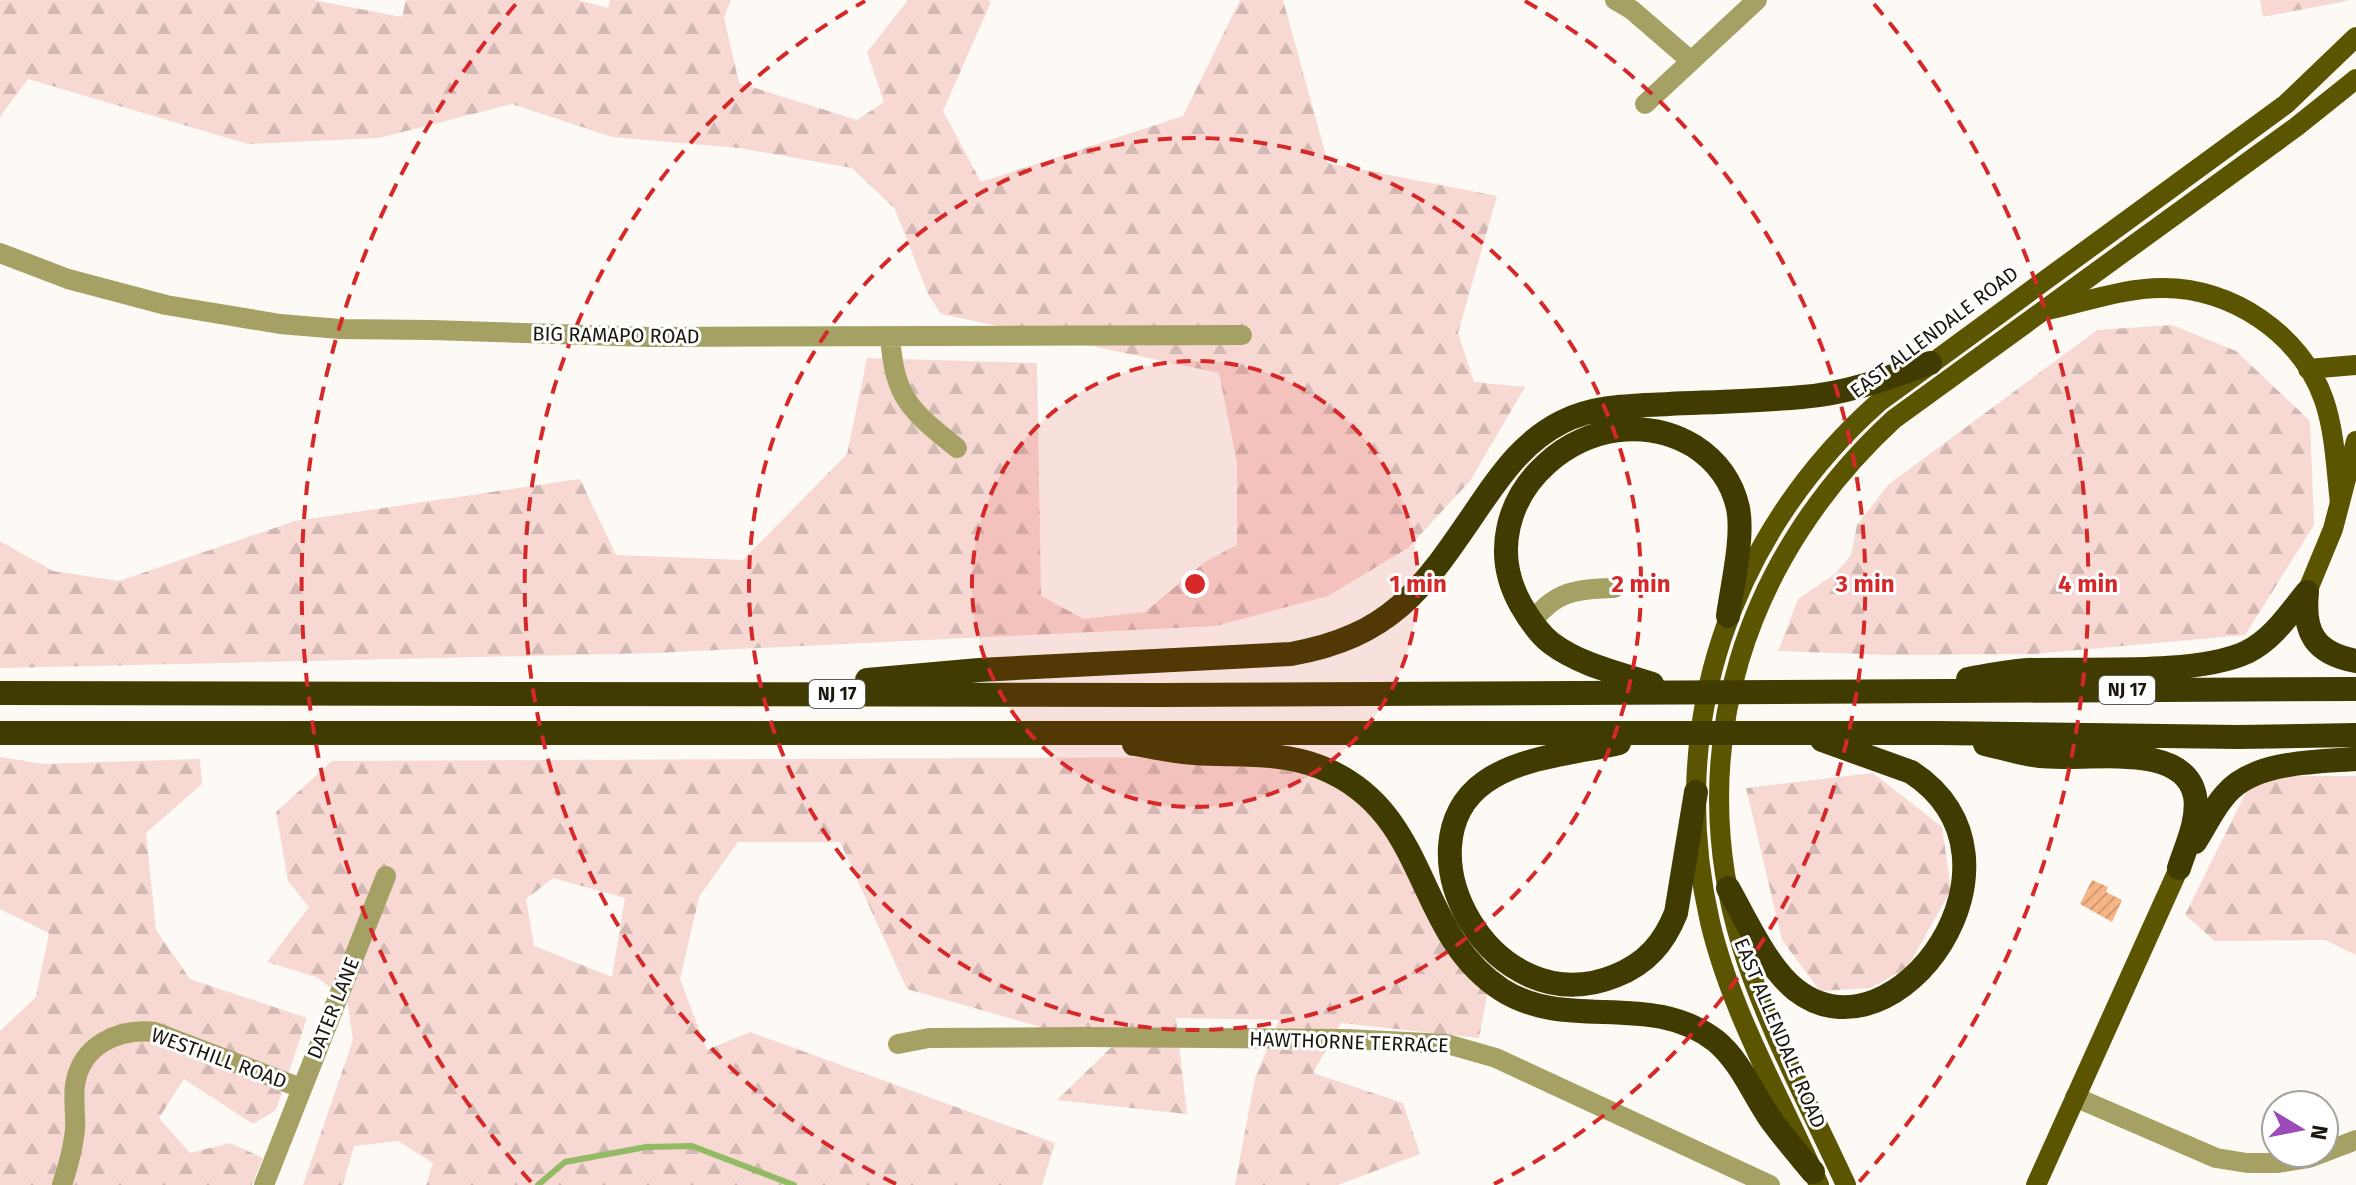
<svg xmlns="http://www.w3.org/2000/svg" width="2356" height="1185" font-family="'Fira Sans',sans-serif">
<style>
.forest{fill:url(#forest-firs);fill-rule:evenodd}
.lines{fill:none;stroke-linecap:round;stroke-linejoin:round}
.stream{stroke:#93bb66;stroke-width:6}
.building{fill:url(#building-hatch)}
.minor{stroke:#a5a164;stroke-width:20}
.major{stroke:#5b5502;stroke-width:20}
.highway{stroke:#403b01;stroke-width:24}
.ring{fill:none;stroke:#d62828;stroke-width:4;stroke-dasharray:14 10}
.labels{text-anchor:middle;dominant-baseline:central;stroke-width:6;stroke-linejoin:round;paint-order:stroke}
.shield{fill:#fff;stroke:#5f5c56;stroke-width:2}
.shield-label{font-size:18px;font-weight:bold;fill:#1b160e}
.street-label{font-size:20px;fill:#1b160e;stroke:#fff}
.centre{fill:#d62828;stroke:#fff;stroke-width:4}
.ring-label{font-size:24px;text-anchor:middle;font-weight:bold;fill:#d62828;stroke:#fff;stroke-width:6;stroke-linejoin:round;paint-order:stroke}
</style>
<defs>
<pattern id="forest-firs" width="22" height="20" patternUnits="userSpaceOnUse" patternTransform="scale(2)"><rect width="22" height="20" fill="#f7d8d2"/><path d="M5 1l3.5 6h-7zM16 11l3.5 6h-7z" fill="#d3b9b3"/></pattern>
<pattern id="building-hatch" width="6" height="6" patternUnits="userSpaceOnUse" patternTransform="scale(2)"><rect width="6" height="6" fill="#f6b487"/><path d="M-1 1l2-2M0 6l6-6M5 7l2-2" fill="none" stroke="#d29a73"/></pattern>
</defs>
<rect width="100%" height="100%" fill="#fdfaf5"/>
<path class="forest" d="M0,0H313L402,17L406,0H578L608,8L610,0H731L724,17L739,83L857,120L884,102L867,52L908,0H988L991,2L943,111L981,182L1183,116L1240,0H1283L1328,163L1497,196L1458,333L1474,382L1525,387L1470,481L1408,548L1328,596L1216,626L656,653L0,668V541L53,571L119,581L295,521L580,479L616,555L743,560L847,454L867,358L1037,363L1041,596L1084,619L1145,612L1205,562L1237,545V463L1219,373L941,314L928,294L895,209L852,168L739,148L612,137L512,104L379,138L248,144L28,79L0,117Z
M2260,0H2347V1L2263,17Z
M2172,325L2236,351L2310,421L2314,525L2245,635L2034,654L1890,655L1778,651L1798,599L1835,574L1851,555L1857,525L1888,485L2097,330Z
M0,757L44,764L200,759L202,784L146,833L156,930L190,979L307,1018L276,1110L253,1124L184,1079L159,1118L190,1153L230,1143L263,1158L252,1185H0V1031L36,997L49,933L0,909Z
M1224,757L1360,783L1490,979L1479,1038L1341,1023L1313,1073L1403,1103L1420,1154L1338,1185H1235L1255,1078L1279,1020L1176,1018L1187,1114L1057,1100L1130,1029H1048L907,989L840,842H738L699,897L680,979L707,1050L750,1032L1055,1143L1042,1185H426L433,1163L398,1141L354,1146L343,1185H303L353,1040L347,999L316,977L267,962L309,907L288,881L276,812L332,761ZM553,878L625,898L612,977L534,946L526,899Z
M1873,773L1942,827L1951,890L1907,968L1870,988L1820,991L1782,940L1746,788Z
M2254,776H2356V955L2325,940L2215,941L2185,915Z"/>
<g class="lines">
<path class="stream" d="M538,1185L565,1162L646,1147L692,1146L794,1185"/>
</g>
<path class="building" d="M2092,880L2108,887L2106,892L2122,900L2112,922L2080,904Z"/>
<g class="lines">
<path class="minor" d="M1615,0L1632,10L1691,61
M1645,104L1757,0
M0,253L68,279L166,305L280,324L340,329L431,330L648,337L1242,335
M890,337C895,399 910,410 957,448
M1532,622C1555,591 1576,589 1614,588
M898,1044L929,1038L1085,1037L1346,1039L1447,1044L1496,1058L1770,1185
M2075,1097L2216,1158L2247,1163H2278L2309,1158L2356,1140
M62,1185C68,1167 73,1149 75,1130C76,1115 73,1100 75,1085C81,1045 118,1028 155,1032L301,1088
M264,1185L386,876"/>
<path class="major" d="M2048,310C2085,302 2124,288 2162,288C2231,287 2301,334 2324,400C2335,432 2336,469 2340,503
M2308,369L2356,365
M2307,592L2333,529L2356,441
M1819,1185C1782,1100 1731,1012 1710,922C1665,727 1730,534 1879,402L2286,104L2356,37
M1846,1185C1811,1109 1766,1025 1742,947C1681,750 1745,556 1894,419L2296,127L2356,79
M2036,1185L2179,868"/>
<path class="highway" d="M2307,592C2303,632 2314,653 2356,661
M1968,679C1987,676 2008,671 2028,670C2086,668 2196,676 2247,652C2273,639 2289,614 2307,592
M867,680L979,670L1291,654C1396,635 1425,585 1482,502C1504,470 1526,440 1562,422C1595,405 1632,406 1669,404C1713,402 1757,401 1802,397C1846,394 1888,378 1930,363
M1652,684C1618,673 1580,665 1551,643C1538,633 1529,619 1521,605C1461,498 1594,386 1694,446C1717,461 1732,481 1738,508C1744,537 1732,586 1728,616
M0,693L1160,695L2356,689
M0,733H1940L2238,737L2356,735
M1619,743C1576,753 1522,756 1485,782C1395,845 1492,1026 1615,976C1646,964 1664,943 1676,913L1696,792
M1134,744C1154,747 1174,752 1194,753C1237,756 1279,751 1320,767C1432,811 1412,932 1502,990C1568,1032 1650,990 1716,1041C1741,1062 1753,1094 1771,1120C1784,1138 1799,1155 1813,1172
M1985,744C2003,748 2021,754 2040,756C2081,762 2184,739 2195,796C2199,820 2186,846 2179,868
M2195,842C2205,827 2213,808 2226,794C2254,761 2315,762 2356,759
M1728,888C1746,920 1767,967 1796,990C1896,1068 2045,859 1911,772L1822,740"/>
</g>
<circle cx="1195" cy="584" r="223" fill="#d62828" fill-opacity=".12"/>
<g class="ring">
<circle cx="1195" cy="584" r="223"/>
<circle cx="1195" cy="584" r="446"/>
<path d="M896 1184A670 670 0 0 1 865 1M1525 1A670 670 0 0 1 1494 1184"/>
<path d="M531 1182A893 893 0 0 1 516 4M1874 4A893 893 0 0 1 1859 1182"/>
</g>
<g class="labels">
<g class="shield">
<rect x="2099" y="676" width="56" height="28" rx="6"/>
<rect x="809" y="680" width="56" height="28" rx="6"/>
</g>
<g class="shield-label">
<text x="2127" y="690">NJ 17</text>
<text x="837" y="694">NJ 17</text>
</g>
<g class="street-label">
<text transform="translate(1934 332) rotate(-37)">EAST ALLENDALE ROAD</text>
<text transform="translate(616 335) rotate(1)">BIG RAMAPO ROAD</text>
<text transform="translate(333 1008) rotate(-68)">DATER LANE</text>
<text transform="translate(1780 1033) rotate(67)">EAST ALLENDALE ROAD</text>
<text transform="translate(1349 1042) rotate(2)">HAWTHORNE TERRACE</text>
<text transform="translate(219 1058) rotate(20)">WESTHILL ROAD</text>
</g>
</g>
<circle cx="1195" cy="584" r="12" class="centre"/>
<g class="ring-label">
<text x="1418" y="592">1 min</text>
<text x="1641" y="592">2 min</text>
<text x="1865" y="592">3 min</text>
<text x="2088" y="592">4 min</text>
</g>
<g transform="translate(2300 1129) rotate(100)"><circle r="38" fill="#ffffff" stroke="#a4a29f" stroke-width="2"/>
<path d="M0-6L14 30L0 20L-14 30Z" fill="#9c4aba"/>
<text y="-12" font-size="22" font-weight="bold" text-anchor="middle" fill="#1b160e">N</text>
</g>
</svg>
